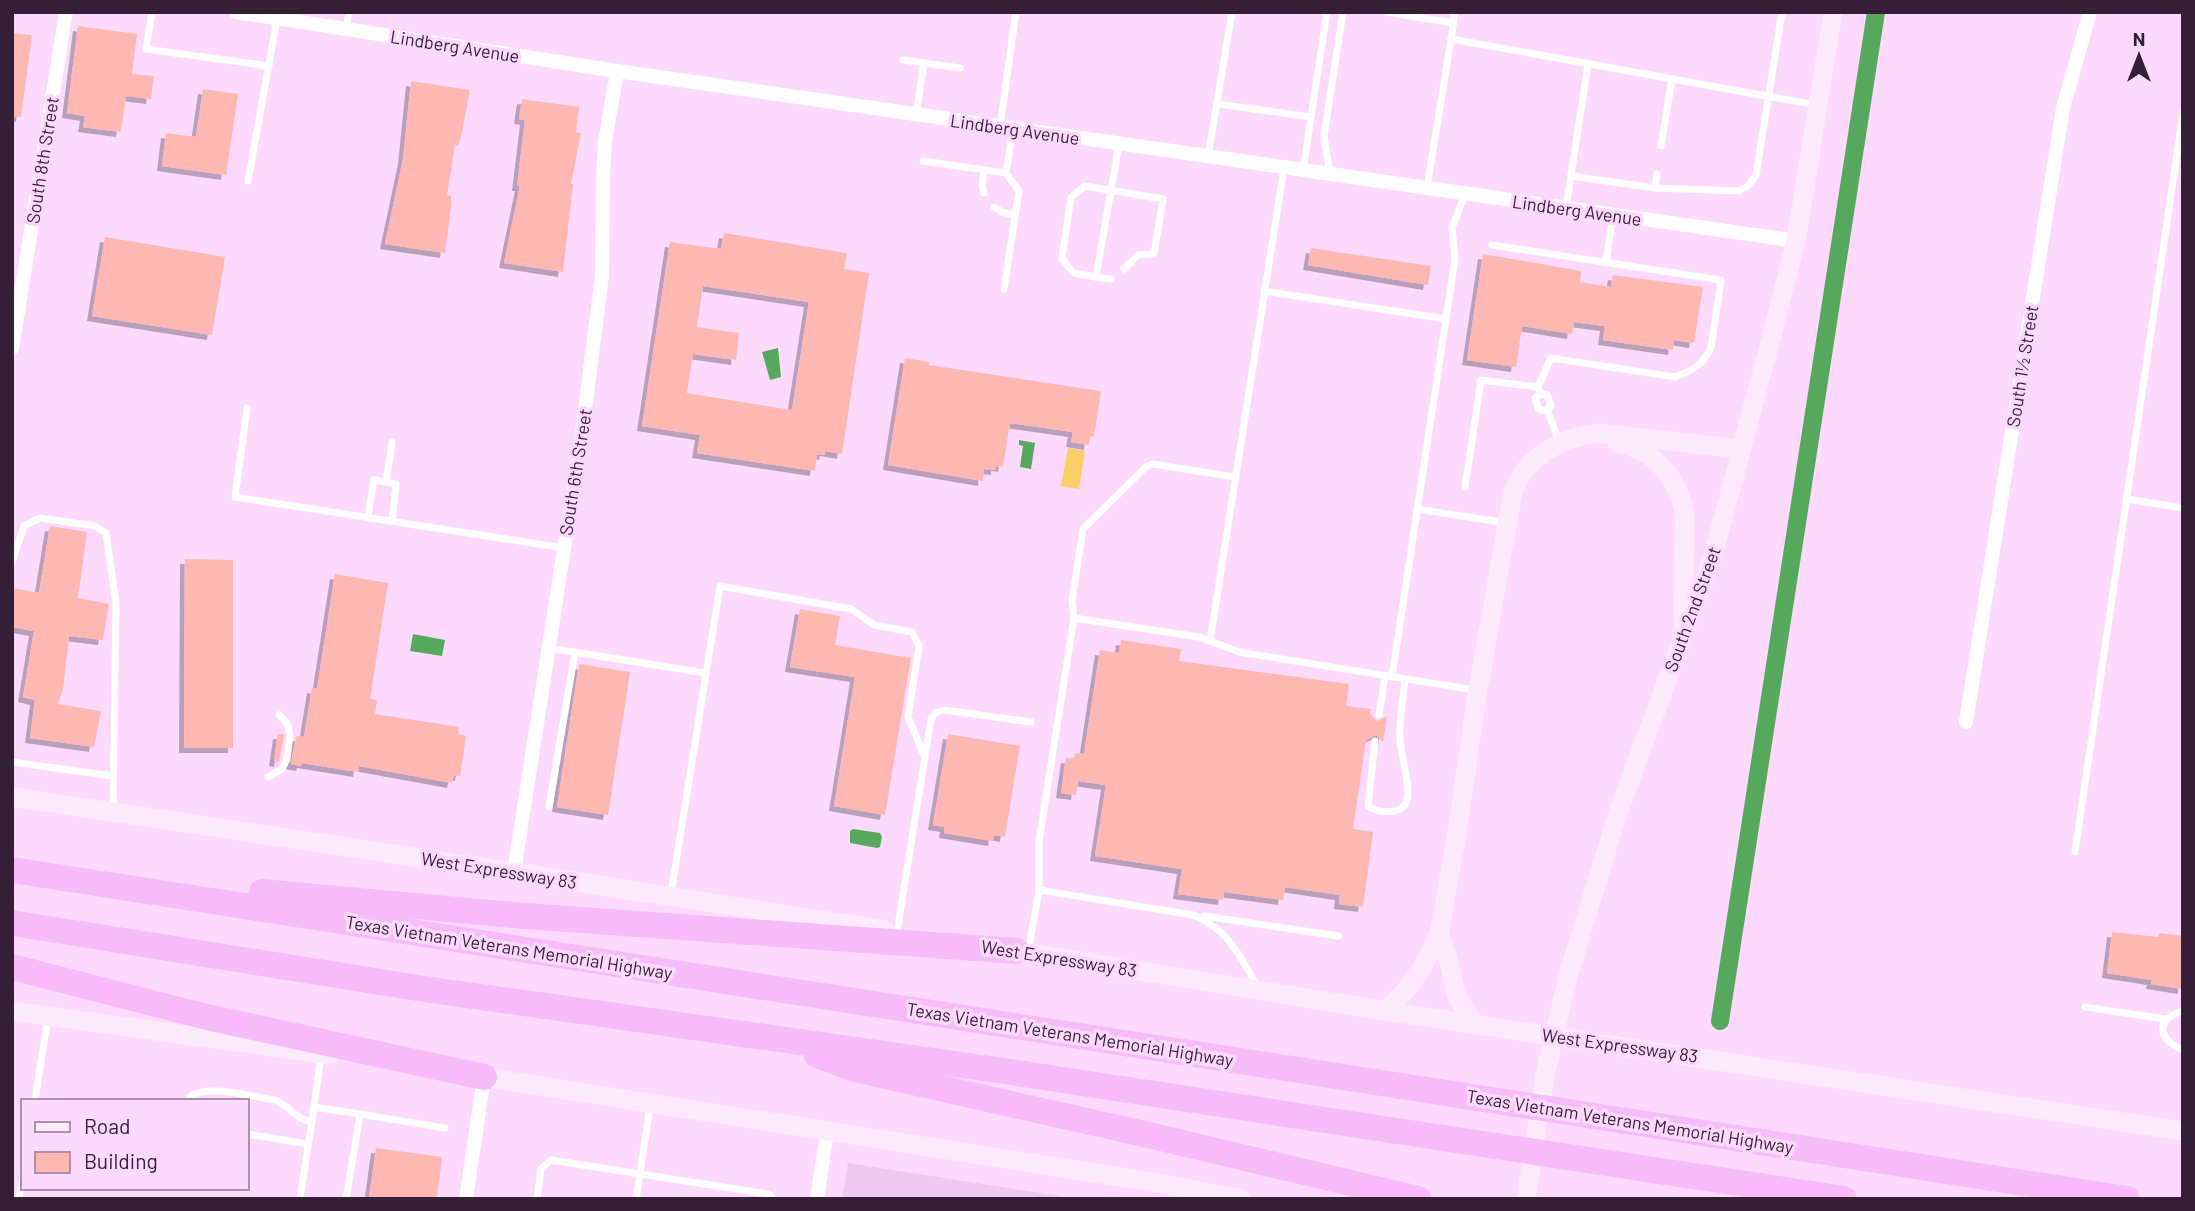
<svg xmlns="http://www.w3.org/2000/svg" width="2195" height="1211" font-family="Barlow,sans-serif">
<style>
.built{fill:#f0c9f1}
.green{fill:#fcce68}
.water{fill:#56a95c}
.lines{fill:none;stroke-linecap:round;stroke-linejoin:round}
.canal{stroke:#56a95c;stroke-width:18}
.building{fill:#ffb8b1;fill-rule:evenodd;filter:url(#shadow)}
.service{stroke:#fff;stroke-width:7}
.minor{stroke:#fff;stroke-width:14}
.secondary{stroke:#fdebfd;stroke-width:19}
.motorway{stroke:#f7bbf9;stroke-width:26}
.labels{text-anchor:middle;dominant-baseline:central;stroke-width:7;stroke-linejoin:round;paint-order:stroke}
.street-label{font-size:18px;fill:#351f37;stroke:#fdd9fe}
</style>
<defs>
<filter id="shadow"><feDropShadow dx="-5" dy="5" stdDeviation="0" flood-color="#0004"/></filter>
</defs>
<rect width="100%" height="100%" fill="#fdd9fe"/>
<path class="built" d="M848,1163L1078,1199H842Z"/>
<path class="green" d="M1068,448L1085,451L1079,489L1061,486Z"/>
<g class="water">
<path d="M778,348L781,377L770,380L762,352Z"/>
<path d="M1019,440L1035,443L1031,469L1020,467L1023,446L1019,445Z"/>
<path d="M413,634L445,640L442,656L410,651Z"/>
<path d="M853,829L880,833L882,837L880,847L877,848L850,843V831Z"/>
</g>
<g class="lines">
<path class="canal" d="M1720,1021L1876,12"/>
</g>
<g class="building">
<path d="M78,26L137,34L132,74L154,76L151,99L126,96L121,132L83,127L85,116L67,113Z"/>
<path d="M12,33L32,35L21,117L12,116Z"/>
<path d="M411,81L470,90L461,137L458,146L455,145L447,195L451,196V206L445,253L385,244L403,159Z"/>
<path d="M203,89L238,94L226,175L162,166L166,133L196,137Z"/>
<path d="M522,99L579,107L576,132L581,133L571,184H573L563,272L504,263L520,186H517L525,120L519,119Z"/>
<path d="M724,233L847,253L844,269L869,273L842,454L825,451L824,455L817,454L815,471L697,453L700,435L642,426L670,242L721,249ZM703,286L809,302L792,410L687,393L693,354L736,360L739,333L697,327Z"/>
<path d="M105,237L225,257L212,335L92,316Z"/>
<path d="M1311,248L1431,266L1428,285L1308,265Z"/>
<path d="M1483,254L1581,271L1580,282L1611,287L1613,275L1703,287L1694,343L1674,340L1673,350L1603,340L1605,326L1574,322L1572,334L1522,326L1516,367L1467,360Z"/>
<path d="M905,358L929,362V365L1101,391L1094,437L1090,436L1089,445L1071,442L1073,432L1010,423L1003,467L996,466V470L984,469L983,481L888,465Z"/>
<path d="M50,526L87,532L78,598L109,604L103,640L69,636L63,690L58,704L101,711L94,747L30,738L35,700L23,697L34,631L12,627V588L39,593Z"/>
<path d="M185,559L233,560V748H184Z"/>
<path d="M335,574L388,583L370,699L377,700L375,714L459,727L458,734L466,736L460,776L454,775L452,783L359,766L358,772L302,763L301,766L291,764L296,736L304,737L312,688L317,689Z"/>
<path d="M800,609L840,616L835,645L911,658L885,815L834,806L855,677L790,667Z"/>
<path d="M1121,640L1181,649L1179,661L1349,684L1346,706L1371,709L1370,714L1377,721L1387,716L1383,742L1376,735L1366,740L1353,829L1373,832L1363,907L1339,904L1340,895L1285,887L1283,900L1224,892L1223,900L1178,894L1182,869L1095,856L1106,785L1078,781L1076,795L1061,793L1066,758L1074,759L1075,753L1084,754L1100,650L1119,653Z"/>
<path d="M579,664L630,672L608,815L557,807Z"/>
<path d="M278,734H284L279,762L274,761Z"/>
<path d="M948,734L1020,746L1005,837L994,835L993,841L944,833L945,827L933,825Z"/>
<path d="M2112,932L2158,937L2159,933L2183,936V989L2151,984L2152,980L2107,973Z"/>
<path d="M376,1148L442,1157L437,1199H369Z"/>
</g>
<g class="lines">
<g class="service">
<path d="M152,12L146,49L269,66"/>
<path d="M1386,12L1453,23"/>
<path d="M346,29L349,12"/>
<path d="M1451,39L1455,12"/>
<path d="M903,60L960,68"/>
<path d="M1217,104L1311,117L1303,171"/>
<path d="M916,114L924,63"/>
<path d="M1311,117L1327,12"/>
<path d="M1000,126L1016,12"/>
<path d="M1661,146L1672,79"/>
<path d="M1208,157L1232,12"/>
<path d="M923,161L1006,173L1019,191L1004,289"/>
<path d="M984,170L982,184L984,193"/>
<path d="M1006,173L1013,129"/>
<path d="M1330,174L1324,136L1343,12"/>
<path d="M1571,176L1655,188L1738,191L1748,186L1756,175L1782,12"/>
<path d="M248,181L277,19"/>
<path d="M1427,188L1451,39L1817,105"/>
<path d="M1655,188L1657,174"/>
<path d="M994,207L1002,212L1015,215"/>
<path d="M1566,208L1588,64"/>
<path d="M1606,262L1613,215"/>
<path d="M1096,277L1073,273L1062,258L1071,197L1085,186L1163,199L1154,254L1138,255L1124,269"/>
<path d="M1111,279L1096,277L1119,144"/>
<path d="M1264,291L1446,319"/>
<path d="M1538,387L1541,394L1547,395L1551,406L1547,410L1560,443"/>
<path d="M1541,394L1535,398L1539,410H1547"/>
<path d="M247,408L235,497L564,548"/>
<path d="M386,482L392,442"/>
<path d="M1465,487L1481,380L1538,387L1551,358L1675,377C1691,371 1704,364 1711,348L1721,280L1492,245"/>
<path d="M2127,499L2183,508"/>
<path d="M1417,509L1507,523"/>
<path d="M368,517L374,480L396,484L392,521"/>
<path d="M12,562L24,526L40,518L95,526L106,533L116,603L113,811"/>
<path d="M1074,618L1199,637L1239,652L1475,690"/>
<path d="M1210,641L1284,168"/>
<path d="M549,648L705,673"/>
<path d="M1392,677L1455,259L1452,228L1465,194"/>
<path d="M1379,715L1385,676"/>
<path d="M1375,741L1368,806C1378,813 1402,816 1407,800C1411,786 1401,756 1400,740C1399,720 1403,699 1405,679"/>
<path d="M12,762L113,776"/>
<path d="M268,777L282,769L287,759L290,734L287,723L279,715"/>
<path d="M549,807L575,652"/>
<path d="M2075,852L2183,113"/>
<path d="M1039,890L1193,915C1228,929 1239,954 1257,986"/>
<path d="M671,894L720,586L851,609L874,625L912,632L919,646L908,717L925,758"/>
<path d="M1204,916L1338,936"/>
<path d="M897,932L931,719L935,713L944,710L1031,722"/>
<path d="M1028,952L1039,890V841L1074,618L1072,601L1083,529L1146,467L1153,464L1234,477"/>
<path d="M2085,1007L2165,1019"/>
<path d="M2179,1012C2153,1023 2161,1041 2183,1050"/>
<path d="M321,1055L314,1107L360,1114L346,1199"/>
<path d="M35,1101L48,1016"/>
<path d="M190,1101L191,1096C211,1084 253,1097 275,1100C292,1107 291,1117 312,1122"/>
<path d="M360,1114L445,1128"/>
<path d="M247,1134L308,1144"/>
<path d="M19,1199L23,1175"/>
<path d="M300,1199L314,1107"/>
<path d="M537,1199L541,1169L551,1160L640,1174L650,1106"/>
<path d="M636,1199L640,1174L769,1194L773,1199"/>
</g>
<g class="minor">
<path d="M236,12L617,71L1796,241"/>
<path d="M12,349L66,12"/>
<path d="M1966,722L2063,108L2090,12"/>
<path d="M514,872L582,433L602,276L603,175L605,142L617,71"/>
<path d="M466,1199L484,1077"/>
<path d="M817,1199L827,1132"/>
</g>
<g class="secondary">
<path d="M1617,443C1655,450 1678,478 1685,515L1683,623"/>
<path d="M12,797L514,872L885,930"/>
<path d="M1439,934L1447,954L1456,994L1474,1024"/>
<path d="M1004,949L1386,1011L2183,1131"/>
<path d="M12,1011L330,1055"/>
<path d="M1386,1011L1407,989L1422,968L1439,934L1456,839L1477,695L1509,514C1511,505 1512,495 1515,487C1529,454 1565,437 1598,433L1741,449"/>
<path d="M471,1075L1159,1183L1241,1199"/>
<path d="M1526,1199L1545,1075L1569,973L1618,813L1713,556L1773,331L1796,241L1833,12"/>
</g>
<g class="motorway">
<path d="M12,870L2127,1199"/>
<path d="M262,892L512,915L1017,951"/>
<path d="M12,923L418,988L997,1070L1844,1199"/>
<path d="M12,967L207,1017L484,1077"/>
<path d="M817,1055L855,1069L1153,1136L1418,1199"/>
</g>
</g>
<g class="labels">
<g class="street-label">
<text transform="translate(455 46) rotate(9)">Lindberg Avenue</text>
<text transform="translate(1015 129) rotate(8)">Lindberg Avenue</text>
<text transform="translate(42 160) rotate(-81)">South 8th Street</text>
<text transform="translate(1577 210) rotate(8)">Lindberg Avenue</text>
<text transform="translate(2022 366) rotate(-81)">South 1½ Street</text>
<text transform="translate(575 472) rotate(-81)">South 6th Street</text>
<text transform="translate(1692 609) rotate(-70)">South 2nd Street</text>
<text transform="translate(499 870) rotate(9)">West Expressway 83</text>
<text transform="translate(509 947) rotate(9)">Texas Vietnam Veterans Memorial Highway</text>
<text transform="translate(1059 958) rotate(9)">West Expressway 83</text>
<text transform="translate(1070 1034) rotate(9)">Texas Vietnam Veterans Memorial Highway</text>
<text transform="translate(1620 1045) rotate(8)">West Expressway 83</text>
<text transform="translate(1630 1121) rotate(9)">Texas Vietnam Veterans Memorial Highway</text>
</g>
</g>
<rect width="2195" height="1211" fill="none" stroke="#351f37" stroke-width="28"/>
<rect x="21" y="1099" width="228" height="91" fill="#fdd9fe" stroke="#ad8fae" stroke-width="2"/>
<rect x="35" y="1122" width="35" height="10" fill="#fdebfd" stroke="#ad8fae" stroke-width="2"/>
<text x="84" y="1134" font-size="21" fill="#351f37">Road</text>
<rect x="35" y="1152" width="35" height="21" fill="#ffb8b1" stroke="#ad8fae" stroke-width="2"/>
<text x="84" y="1169" font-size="21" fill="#351f37">Building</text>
<g transform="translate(2139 56)" stroke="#fdd9fe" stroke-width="5" paint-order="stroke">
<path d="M0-5L12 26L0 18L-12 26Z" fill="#351f37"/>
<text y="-10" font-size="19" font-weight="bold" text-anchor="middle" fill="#351f37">N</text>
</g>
</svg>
